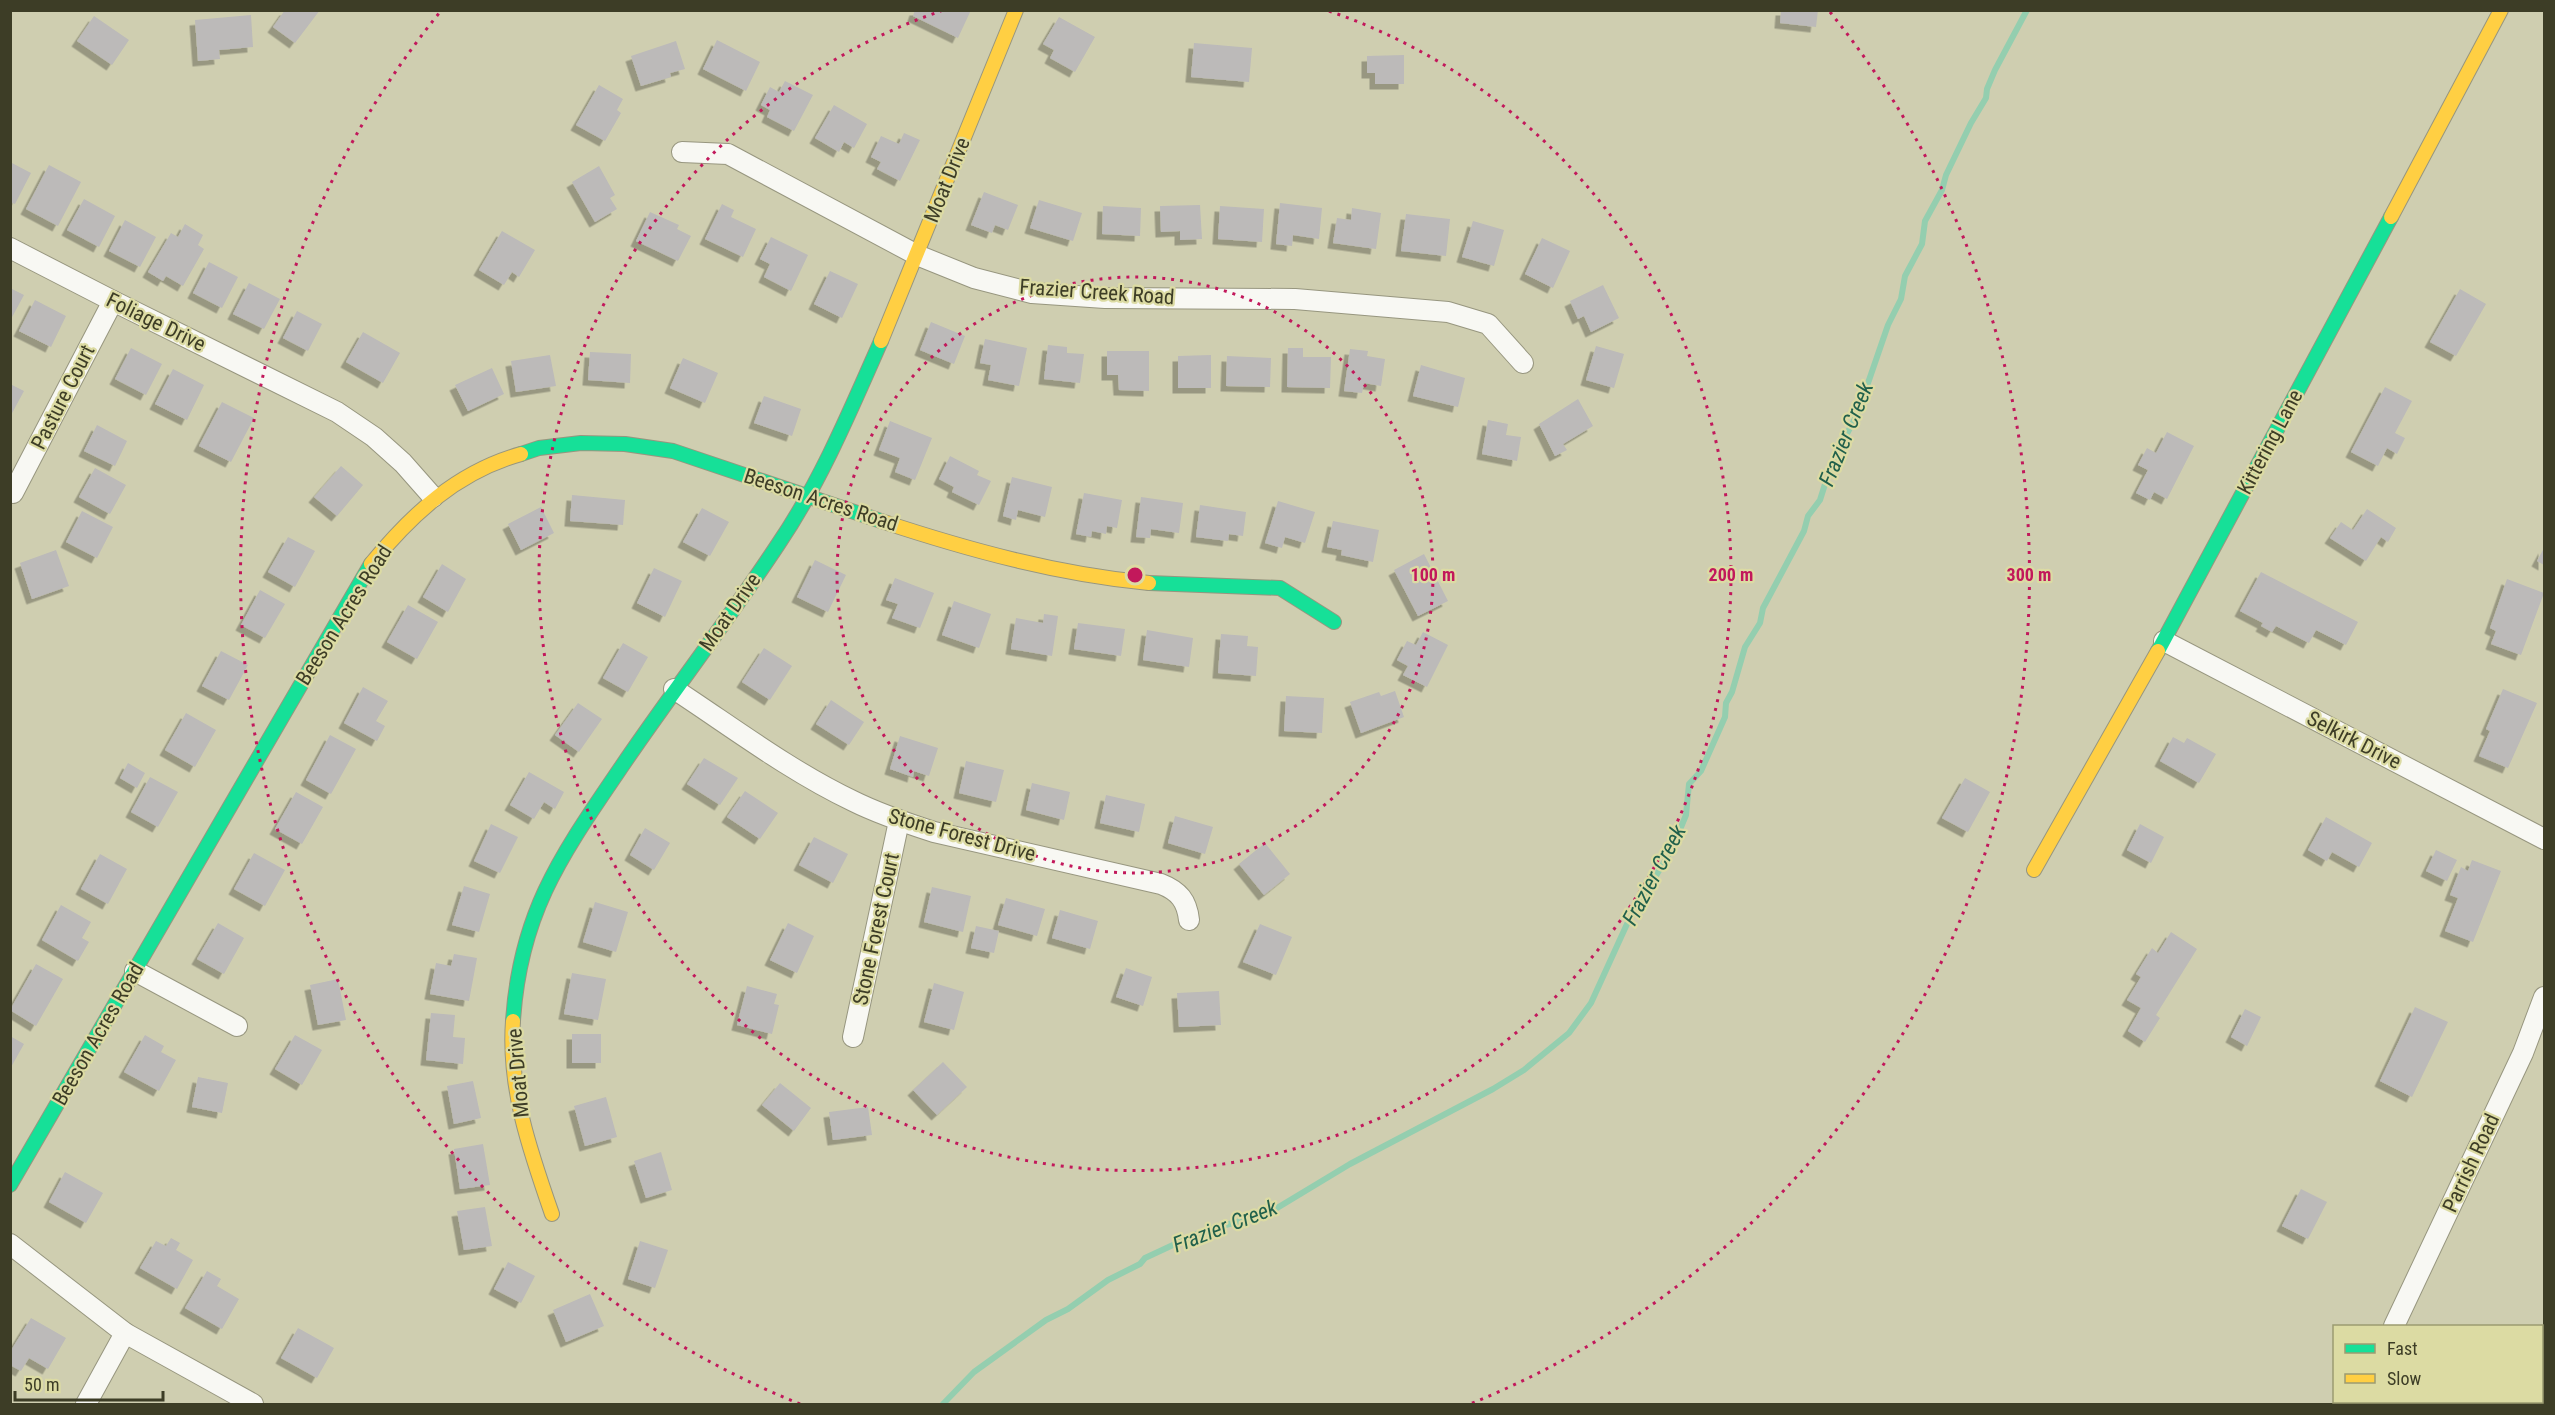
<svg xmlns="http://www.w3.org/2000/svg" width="2555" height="1415" font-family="'Roboto Condensed',sans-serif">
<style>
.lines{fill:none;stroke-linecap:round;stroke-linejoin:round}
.stream{stroke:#94ceaf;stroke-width:6}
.building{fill:#bcbab9;filter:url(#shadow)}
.street-casing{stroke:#97967f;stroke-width:22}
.fast-casing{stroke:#97967f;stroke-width:16}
.slow-casing{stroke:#97967f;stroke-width:16}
.street{stroke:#f8f8f3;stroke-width:20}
.fast{stroke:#16e098;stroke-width:14}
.slow{stroke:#ffcf43;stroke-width:14}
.ring{fill:none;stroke:#c2185b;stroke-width:3;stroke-dasharray:3 6}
.labels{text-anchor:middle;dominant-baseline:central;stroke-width:4.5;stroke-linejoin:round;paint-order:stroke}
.street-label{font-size:21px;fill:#3d3d26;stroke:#dcdba3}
.water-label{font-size:22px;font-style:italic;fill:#20604b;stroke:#dcdba3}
.centre{fill:#c2185b;stroke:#dcdba3;stroke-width:3}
.ring-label{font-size:18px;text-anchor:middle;font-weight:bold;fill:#c2185b;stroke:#dcdba3;stroke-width:4.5;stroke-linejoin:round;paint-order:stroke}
</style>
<defs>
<filter id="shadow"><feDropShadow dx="-5.5" dy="5.5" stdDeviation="0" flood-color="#0004"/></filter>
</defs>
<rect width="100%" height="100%" fill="#cfceb0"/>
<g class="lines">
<path class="stream" d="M943,1404L974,1372L1046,1320L1068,1309L1108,1280L1140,1264L1145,1258L1203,1231L1267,1214L1350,1164L1493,1089L1524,1070L1569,1033L1591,1003L1627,924L1672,849L1686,815L1689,784L1701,771L1725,717L1726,703L1732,692L1745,647L1760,623L1763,608L1804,531L1808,516L1820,500L1826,481L1836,462V454L1857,415L1888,325L1901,299L1905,276L1922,244L1925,221L1942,190L1946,175L1971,123L1986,98L1987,89L1995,70L2027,10"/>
</g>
<g class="building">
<path d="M285,10H320L295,43L273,27Z"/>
<path d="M915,10H971L958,38L913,16Z"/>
<path d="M1781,10H1818L1816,27L1780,23Z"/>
<path d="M251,15L253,47L219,50L220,59L198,61L195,20Z"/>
<path d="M94,16L129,40L112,65L77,41Z"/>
<path d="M1059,17L1095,37L1075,72L1050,58L1054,50L1043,44Z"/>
<path d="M717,40L760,62L746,91L703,69Z"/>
<path d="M676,41L685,69L670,73L671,77L641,86L631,56Z"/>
<path d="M1194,43L1252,48L1249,82L1191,77Z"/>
<path d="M1404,55V84H1375V73H1367V56Z"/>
<path d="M785,81L813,95L794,131L767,117L770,110L761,105L770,87L779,92Z"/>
<path d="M599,85L623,99L617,110L621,113L605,141L576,125Z"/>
<path d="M834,105L867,124L854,148L844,142L839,152L815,138Z"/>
<path d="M904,133L920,140L900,181L877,169L881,162L871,157L881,136L899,144Z"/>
<path d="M10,162L31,173L15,204L10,202Z"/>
<path d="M49,165L81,182L58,226L26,209Z"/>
<path d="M599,166L615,195L610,198L617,209L595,222L572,182Z"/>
<path d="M984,192L1018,205L1008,230L995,225L992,233L971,225Z"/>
<path d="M84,199L115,216L99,247L67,230Z"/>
<path d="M1039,200L1082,213L1073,241L1030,228Z"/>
<path d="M1280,203L1322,208L1319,239L1293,235L1292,246L1276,244Z"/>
<path d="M722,204L734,210L731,217L756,229L743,257L705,239Z"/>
<path d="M1200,205L1202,239L1180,240V231L1161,232L1160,206Z"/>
<path d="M1103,206L1141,208L1140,236L1102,234Z"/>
<path d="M1220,206L1264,209L1262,242L1218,239Z"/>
<path d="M1352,208L1381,213L1376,249L1333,243L1337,218L1351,220Z"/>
<path d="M650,212L679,225L677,229L691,236L678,261L636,241Z"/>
<path d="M1406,214L1450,219L1446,256L1401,251Z"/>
<path d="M125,220L156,237L140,267L109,251Z"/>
<path d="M1473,221L1504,230L1494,266L1462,257Z"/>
<path d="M185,224L203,235L198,245L204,249L183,286L166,276L163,281L148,272L171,233L178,237Z"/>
<path d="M502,231L535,250L519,277L512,272L504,285L479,270Z"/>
<path d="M771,237L808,255L791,291L764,277L770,264L760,259Z"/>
<path d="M1542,238L1570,251L1553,288L1525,274Z"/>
<path d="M209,262L238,277L222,308L193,293Z"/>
<path d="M830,271L858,284L842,318L814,304Z"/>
<path d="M249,283L280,299L264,329L233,314Z"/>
<path d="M1603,285L1619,318L1591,332L1584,316L1578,319L1570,301Z"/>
<path d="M10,288L24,295L10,321Z"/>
<path d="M2460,289L2486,304L2456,356L2430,342Z"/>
<path d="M35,300L66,316L51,347L19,331Z"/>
<path d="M297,311L322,324L308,351L283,338Z"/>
<path d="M931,322L965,336L954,364L920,350Z"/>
<path d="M363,332L400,353L383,383L346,362Z"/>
<path d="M985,339L1027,348L1019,386L988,380L991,365L980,363Z"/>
<path d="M1048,345L1067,347V353L1084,354L1080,383L1044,379Z"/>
<path d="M1596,346L1624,354L1614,388L1586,380Z"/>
<path d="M131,348L162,364L146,395L115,379Z"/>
<path d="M1288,348H1303V357H1331L1330,388L1287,387Z"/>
<path d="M1350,349L1368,351L1367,356L1385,359L1381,386L1364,383L1362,393L1344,391Z"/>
<path d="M1107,351H1149V391L1119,390L1118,375H1107Z"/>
<path d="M590,352L631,354L630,383L588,380Z"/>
<path d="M550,355L556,386L516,392L511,361Z"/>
<path d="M1211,355V388H1178V356Z"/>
<path d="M1227,356L1271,358L1270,387L1226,386Z"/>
<path d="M683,358L718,373L705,403L670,388Z"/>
<path d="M1421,365L1465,378L1458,407L1413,396Z"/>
<path d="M492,368L504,394L468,411L455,385Z"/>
<path d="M173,369L204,385L187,420L155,404Z"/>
<path d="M10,384L24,391L10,417Z"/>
<path d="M2385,387L2412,401L2395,433L2405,438L2397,454L2387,448L2378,466L2351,452Z"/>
<path d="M764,396L801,409L792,436L754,423Z"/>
<path d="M1578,399L1593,426L1563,444L1567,450L1555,456L1539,424Z"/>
<path d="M222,402L254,418L231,462L199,446Z"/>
<path d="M1488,420L1508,424L1506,435L1521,437L1517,461L1482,454Z"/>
<path d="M890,421L932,438L915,480L895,472L900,458L879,450Z"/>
<path d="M97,425L127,441L115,466L84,451Z"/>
<path d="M2167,432L2194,446L2167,499L2154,492L2150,500L2136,493L2148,470L2138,465L2147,448L2156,453Z"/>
<path d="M950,456L979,471L977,475L991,481L979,505L952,492L954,487L939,479Z"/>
<path d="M341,466L363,485L337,516L314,497Z"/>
<path d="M95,468L126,485L110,514L79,497Z"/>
<path d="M1012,477L1052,487L1045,517L1018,510L1016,520L1003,516Z"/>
<path d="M1084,493L1122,500L1117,528L1107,526L1106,534L1092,531L1091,537L1076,534Z"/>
<path d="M572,495L625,500L623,525L570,521Z"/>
<path d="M1141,497L1183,503L1179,533L1151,529L1150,538L1136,537Z"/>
<path d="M1278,501L1315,512L1305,543L1285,537L1282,548L1265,543Z"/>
<path d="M1200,505L1246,512L1243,536L1229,534L1228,541L1196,537Z"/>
<path d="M541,507L554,533L521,550L508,524Z"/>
<path d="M702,508L729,522L710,556L683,542Z"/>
<path d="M2367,509L2396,528L2388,542L2381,537L2366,561L2330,538L2341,522L2353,530Z"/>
<path d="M82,511L113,527L97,558L66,542Z"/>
<path d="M1333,521L1379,530L1373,562L1341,555L1342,550L1327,547Z"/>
<path d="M288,537L315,551L295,587L268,572Z"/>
<path d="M2544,548V565L2537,561Z"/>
<path d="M56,550L69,586L32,599L20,563Z"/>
<path d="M1424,554L1448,601L1418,616L1394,570Z"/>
<path d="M815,560L846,575L828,612L797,597Z"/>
<path d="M442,564L466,579L448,612L423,597Z"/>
<path d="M654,568L682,581L665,617L637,603Z"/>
<path d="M2261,572L2358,622L2346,645L2316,630L2309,643L2276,626L2272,632L2261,626L2263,623L2240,611Z"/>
<path d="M895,578L934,593L920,628L892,618L898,604L886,600Z"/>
<path d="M2507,579L2544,593L2521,655L2491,644L2496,631L2490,628Z"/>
<path d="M260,590L285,604L265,638L241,625Z"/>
<path d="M954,601L991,614L979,648L942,635Z"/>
<path d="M408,605L438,622L417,659L387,642Z"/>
<path d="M1044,614L1058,616L1052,656L1011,649L1016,618L1043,623Z"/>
<path d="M1078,623L1125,629L1121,656L1074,649Z"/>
<path d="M1147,630L1193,638L1189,667L1143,660Z"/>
<path d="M1423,632L1448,645L1427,687L1403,675L1408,666L1397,660L1407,641L1416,645Z"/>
<path d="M1221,634L1248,636L1247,646L1258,647L1256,676L1218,673Z"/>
<path d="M623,643L648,657L628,692L603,678Z"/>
<path d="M764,648L792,666L770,700L742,682Z"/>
<path d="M221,651L248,665L229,700L202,686Z"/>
<path d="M363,687L388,701L376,721L385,726L377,741L344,723Z"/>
<path d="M2503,689L2537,703L2508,768L2479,756L2490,731L2486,729Z"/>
<path d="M1395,691L1404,717L1361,733L1350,702L1379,692L1381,696Z"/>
<path d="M1286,696L1324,698L1322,733L1284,731Z"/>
<path d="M831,700L864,722L849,745L816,724Z"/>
<path d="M578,703L602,719L579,752L555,735Z"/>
<path d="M186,713L216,730L195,767L165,750Z"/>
<path d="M330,735L356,749L331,794L306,780Z"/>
<path d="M900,736L938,748L929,776L914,771L913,777L890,769Z"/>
<path d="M2173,737L2184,743L2187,738L2216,754L2199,783L2160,761Z"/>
<path d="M704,758L738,778L720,805L687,784Z"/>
<path d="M966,761L1004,770L996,802L959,793Z"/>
<path d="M128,763L145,773L137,788L120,778Z"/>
<path d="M529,772L564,792L555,809L544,802L534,819L510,805Z"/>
<path d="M150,777L178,792L158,827L131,812Z"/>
<path d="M1965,778L1990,792L1968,832L1942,818Z"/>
<path d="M1032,783L1070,792L1064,820L1026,810Z"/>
<path d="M745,791L778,813L760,839L727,817Z"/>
<path d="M296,792L323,807L302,844L275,829Z"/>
<path d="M1106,795L1145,804L1139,832L1100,823Z"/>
<path d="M1175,816L1213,827L1205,854L1168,843Z"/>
<path d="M2326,817L2372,843L2359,867L2332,852L2327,861L2308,850Z"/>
<path d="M491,824L518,837L500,873L474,861Z"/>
<path d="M2140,824L2164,837L2151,863L2127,850Z"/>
<path d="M645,828L670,843L654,870L630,855Z"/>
<path d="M814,837L848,854L833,883L799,865Z"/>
<path d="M1265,843L1290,874L1264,895L1239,864Z"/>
<path d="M2436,850L2457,860L2447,881L2426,871Z"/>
<path d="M254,853L285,870L265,906L234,889Z"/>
<path d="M100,854L127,869L108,904L81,889Z"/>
<path d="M2472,860L2501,871L2473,942L2445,931L2458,898L2450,895L2461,867L2468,871Z"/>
<path d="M464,886L490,894L479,932L452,925Z"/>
<path d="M932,887L971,896L963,932L924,922Z"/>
<path d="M1006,898L1045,909L1037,936L998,925Z"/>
<path d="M595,902L628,912L616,952L583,942Z"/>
<path d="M61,905L91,922L82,938L89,942L78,961L42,940Z"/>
<path d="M1060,910L1098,921L1090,949L1052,938Z"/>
<path d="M218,923L244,938L224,974L197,959Z"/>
<path d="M788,923L814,936L797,973L770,960Z"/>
<path d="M1260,924L1292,937L1276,975L1243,962Z"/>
<path d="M976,926L999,931L994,953L971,948Z"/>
<path d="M2171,932L2197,949L2156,1015L2160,1018L2145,1042L2128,1031L2141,1008L2127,1000L2141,977L2136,974L2152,948L2158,953Z"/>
<path d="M454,954L477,958L469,1001L430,994L436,963L451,966Z"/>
<path d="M36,964L63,979L36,1026L10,1010Z"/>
<path d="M1126,968L1152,977L1143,1006L1116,997Z"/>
<path d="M572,973L606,979L598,1020L564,1014Z"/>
<path d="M338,979L346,1020L318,1025L310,985Z"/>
<path d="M934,983L964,992L954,1030L924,1022Z"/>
<path d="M747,986L777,994L774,1004L779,1005L772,1034L737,1025Z"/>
<path d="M1219,991L1221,1025L1179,1027L1177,993Z"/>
<path d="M2415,1007L2448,1022L2412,1097L2380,1081Z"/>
<path d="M2245,1009L2261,1017L2247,1046L2231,1037Z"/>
<path d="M431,1013L455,1015L453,1037L465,1038L463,1064L426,1060Z"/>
<rect x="572" y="1034" width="29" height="29"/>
<path d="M145,1035L164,1046L161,1052L176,1060L159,1091L124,1072Z"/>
<path d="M295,1035L322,1050L302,1085L275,1069Z"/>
<path d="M10,1036L24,1044L10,1069Z"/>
<path d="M943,1062L967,1087L937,1115L913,1090Z"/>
<path d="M198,1077L228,1083L222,1113L192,1107Z"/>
<path d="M473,1081L481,1118L454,1124L447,1086Z"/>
<path d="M780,1083L811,1108L794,1131L762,1105Z"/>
<path d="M606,1097L617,1137L585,1146L574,1106Z"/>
<path d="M868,1107L872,1135L833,1140L829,1112Z"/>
<path d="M483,1144L490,1185L460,1189L454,1149Z"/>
<path d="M661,1152L672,1190L646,1198L634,1161Z"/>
<path d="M65,1172L103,1193L86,1223L49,1202Z"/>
<path d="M2301,1189L2327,1202L2308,1239L2282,1226Z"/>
<path d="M485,1207L492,1246L464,1250L457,1211Z"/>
<path d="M171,1238L180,1243L176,1250L193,1260L177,1289L140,1268L156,1241L166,1246Z"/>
<path d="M640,1241L668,1250L655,1288L628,1279Z"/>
<path d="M508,1262L535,1276L521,1303L494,1289Z"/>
<path d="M207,1271L221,1279L217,1286L239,1299L222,1329L185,1308Z"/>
<path d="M590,1294L604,1326L566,1342L553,1310Z"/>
<path d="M31,1318L66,1338L48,1369L29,1358L21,1371L10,1365V1352Z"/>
<path d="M298,1328L334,1348L317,1378L281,1358Z"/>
</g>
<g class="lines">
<g class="street-casing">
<g id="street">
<path d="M682,152L728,154L917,255L974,278L1032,293L1105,298L1295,299L1448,312L1488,324L1523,363"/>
<path d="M10,248L113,301L337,412L374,437L403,463L433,497"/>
<path d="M13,493L113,301"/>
<path d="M2164,641L2544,839"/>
<path d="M674,689C732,727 790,771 853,801C879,814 906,823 934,832L1161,884C1179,891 1187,901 1189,920"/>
<path d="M135,971L237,1026"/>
<path d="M853,1037L899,821"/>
<path d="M10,1244L125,1333L253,1404"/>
<path d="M2394,1326L2523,1053L2544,997"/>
<path d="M2530,1402L2536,1404"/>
<path d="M86,1404L125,1333"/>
<path d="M2357,1404L2358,1402"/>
</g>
</g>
<g class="fast-casing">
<g id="fast">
<path d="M521,454L539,448L581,443L625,444L673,451L881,521"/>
<path d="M1149,583L1280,588L1334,622"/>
<path d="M2158,651L2391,217"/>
<path d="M513,1021C520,911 563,853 622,766C673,691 729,619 779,543C821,481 851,409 881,341"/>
<path d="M10,1185L371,564"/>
</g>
</g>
<g class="slow-casing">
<g id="slow">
<path d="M2391,217L2501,10"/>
<path d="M881,341L1016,10"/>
<path d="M881,521C969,550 1056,574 1149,583"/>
<path d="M371,564C412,514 457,472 521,454"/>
<path d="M2034,870L2158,651"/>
<path d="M513,1021C508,1088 530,1151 552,1214"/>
</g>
</g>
<use href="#street" class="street"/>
<use href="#fast" class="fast"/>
<use href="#slow" class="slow"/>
</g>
<g class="ring">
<circle cx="1135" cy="575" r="298"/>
<path d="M1329 11A596 596 0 1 1 941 11"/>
<path d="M800 1404A894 894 0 0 1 440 12M1830 12A894 894 0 0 1 1470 1404"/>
</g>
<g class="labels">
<g class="street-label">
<text transform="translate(947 180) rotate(-68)">Moat Drive</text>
<text transform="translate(1097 292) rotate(4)">Frazier Creek Road</text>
<text transform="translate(156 322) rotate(26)">Foliage Drive</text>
<text transform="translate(63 397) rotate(-63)">Pasture Court</text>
<text transform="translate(2270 442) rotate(-62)">Kittering Lane</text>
<text transform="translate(821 500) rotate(18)">Beeson Acres Road</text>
<text transform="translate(730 612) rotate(-55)">Moat Drive</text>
<text transform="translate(344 615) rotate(-58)">Beeson Acres Road</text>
<text transform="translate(2354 740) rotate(27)">Selkirk Drive</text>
<text transform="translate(962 835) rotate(15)">Stone Forest Drive</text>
<text transform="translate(876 929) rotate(-78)">Stone Forest Court</text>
<text transform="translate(98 1034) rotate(-60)">Beeson Acres Road</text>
<text transform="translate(518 1073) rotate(-95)">Moat Drive</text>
<text transform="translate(2471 1163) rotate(-65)">Parrish Road</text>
</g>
<g class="water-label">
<text transform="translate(1846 434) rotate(-68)">Frazier Creek</text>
<text transform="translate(1654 875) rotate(-62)">Frazier Creek</text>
<text transform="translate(1225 1226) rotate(-21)">Frazier Creek</text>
</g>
</g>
<circle cx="1135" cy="575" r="9" class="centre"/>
<g class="ring-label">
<text x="1433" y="581">100 m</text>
<text x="1731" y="581">200 m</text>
<text x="2029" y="581">300 m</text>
</g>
<rect width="2555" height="1415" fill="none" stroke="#3d3d26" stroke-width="24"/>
<rect x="2333" y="1325" width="210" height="78" fill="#dcdba3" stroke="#9c9c71" stroke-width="1.5"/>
<rect x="2345" y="1344" width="30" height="9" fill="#16e098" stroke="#9c9c71" stroke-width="1.5"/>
<text x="2387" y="1355" font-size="18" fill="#3d3d26">Fast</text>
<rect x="2345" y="1374" width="30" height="9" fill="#ffcf43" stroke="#9c9c71" stroke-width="1.5"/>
<text x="2387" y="1385" font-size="18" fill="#3d3d26">Slow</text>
<path d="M15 1391v9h148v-9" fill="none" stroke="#3d3d26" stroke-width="3"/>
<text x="24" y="1391" font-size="18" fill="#3d3d26" stroke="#dcdba3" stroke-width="4.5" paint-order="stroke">50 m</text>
</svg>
